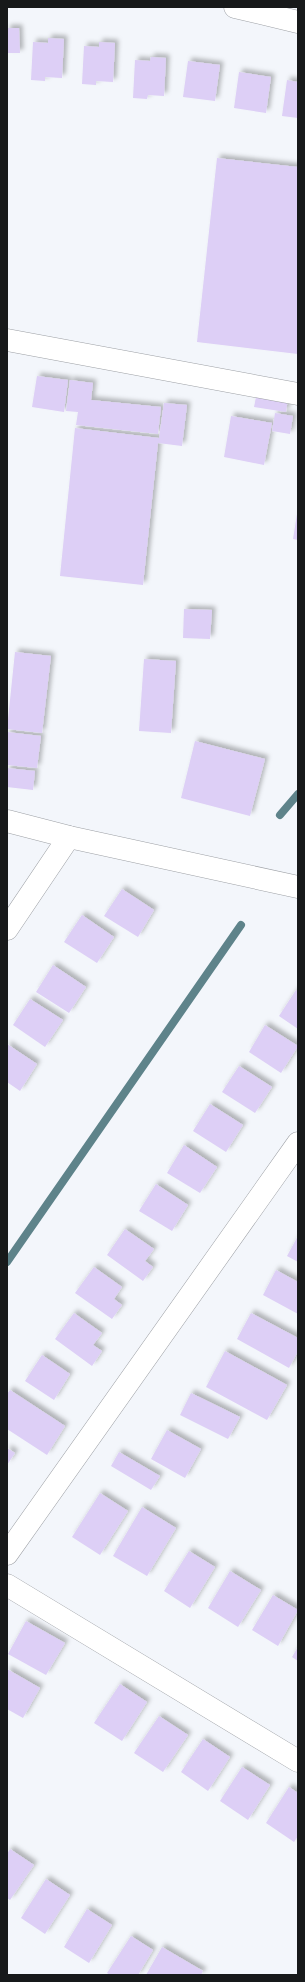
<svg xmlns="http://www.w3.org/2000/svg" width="305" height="1982" font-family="Lato,sans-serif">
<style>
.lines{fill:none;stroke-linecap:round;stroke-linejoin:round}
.stream{stroke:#5e838a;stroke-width:8}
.building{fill:#ddcff6;filter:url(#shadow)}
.minor-casing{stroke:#9da0a5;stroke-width:23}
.minor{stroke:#fff;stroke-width:22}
</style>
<defs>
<filter id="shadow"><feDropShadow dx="3.5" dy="-3.5" stdDeviation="2" flood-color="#0004"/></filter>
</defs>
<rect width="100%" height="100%" fill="#f3f6fb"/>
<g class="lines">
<g class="stream">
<path d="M280,815L298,794"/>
<path d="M7,1262L241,925"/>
</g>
</g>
<g class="building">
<path d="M7,28H19L20,53H7Z"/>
<path d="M48,38L64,39L62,78L45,77V81L31,80L33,42L48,43Z"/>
<path d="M99,42L115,43L113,82L96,81V85L82,84L84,46L99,47Z"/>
<path d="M151,57L166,58L164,96L148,95L147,99L133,98L135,60L150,61Z"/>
<path d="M188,61L220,65L215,101L183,97Z"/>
<path d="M239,72L271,77L266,113L234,108Z"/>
<path d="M287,80L298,82V118L282,116Z"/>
<path d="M217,158L298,167V354L197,342Z"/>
<path d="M37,376L68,380L64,412L32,407Z"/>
<path d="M70,380L93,383L91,400L161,407L158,434L76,425L78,412L66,411Z"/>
<path d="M257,392L288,398L286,412L254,407Z"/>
<path d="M164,403L187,405L182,446L158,443L143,585L60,576L75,428L159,438Z"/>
<path d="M275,413L293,416L290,434L272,431Z"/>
<path d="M231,416L272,423L264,465L224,457Z"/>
<path d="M297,514H298V540L293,539Z"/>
<path d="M184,609L212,610L210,639L183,638Z"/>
<path d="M15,652L51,656L42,733L7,729Z"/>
<path d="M144,659L176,661L171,733L139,731Z"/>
<path d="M7,732L41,736L37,768L7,765Z"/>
<path d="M195,741L265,759L250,816L181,798Z"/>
<path d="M7,768L35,771L33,790L7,787Z"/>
<path d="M122,889L154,910L138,937L104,916Z"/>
<path d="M82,915L114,937L97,963L64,942Z"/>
<path d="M53,965L86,987L69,1013L36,992Z"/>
<path d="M296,990L298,991V1029L279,1016Z"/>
<path d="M30,999L63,1020L45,1047L13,1025Z"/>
<path d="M265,1025L298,1046L281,1073L249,1052Z"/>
<path d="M7,1044L37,1064L20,1091L7,1082Z"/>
<path d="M239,1066L272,1087L255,1113L222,1092Z"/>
<path d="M210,1104L243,1125L226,1152L193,1131Z"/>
<path d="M184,1145L217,1167L200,1193L167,1173Z"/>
<path d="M156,1184L188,1205L172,1231L139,1211Z"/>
<path d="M125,1229L154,1249L145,1261L153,1267L143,1281L107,1255Z"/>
<path d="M298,1236V1262L287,1256Z"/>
<path d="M94,1267L122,1287L114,1299L122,1305L112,1319L75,1293Z"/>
<path d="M276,1270L298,1282V1314L263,1295Z"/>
<path d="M74,1313L102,1333L93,1345L102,1351L92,1366L55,1339Z"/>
<path d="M251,1313L298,1338V1351L289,1368L237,1339Z"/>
<path d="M225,1351L287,1385L267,1420L206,1387Z"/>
<path d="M42,1355L70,1374L54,1400L25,1381Z"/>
<path d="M10,1390L65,1426L47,1455L7,1429V1394Z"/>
<path d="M191,1393L240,1417L228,1439L180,1415Z"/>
<path d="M167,1430L201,1449L185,1478L151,1459Z"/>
<path d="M7,1448L15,1453L7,1465Z"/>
<path d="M119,1452L160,1476L151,1490L111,1466Z"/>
<path d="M100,1493L128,1511L100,1555L72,1537Z"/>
<path d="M142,1507L176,1528L147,1576L113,1556Z"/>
<path d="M189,1551L215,1567L190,1608L164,1591Z"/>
<path d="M230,1571L261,1590L238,1627L208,1608Z"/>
<path d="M273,1595L298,1610L278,1646L252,1630Z"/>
<path d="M26,1621L65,1643L46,1675L8,1654Z"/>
<path d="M298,1647V1661L292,1657Z"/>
<path d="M7,1669L40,1688L23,1718L7,1709Z"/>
<path d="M120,1684L147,1702L122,1741L94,1723Z"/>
<path d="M159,1716L188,1735L163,1772L134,1753Z"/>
<path d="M203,1739L230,1757L208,1791L181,1772Z"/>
<path d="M242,1767L270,1785L248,1820L220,1801Z"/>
<path d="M289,1787L298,1793V1836L294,1842L266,1823Z"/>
<path d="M10,1849L34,1865L10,1900L7,1898V1854Z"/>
<path d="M46,1879L70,1895L45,1934L21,1918Z"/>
<path d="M87,1909L112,1925L89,1963L64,1947Z"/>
<path d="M131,1936L153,1950L138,1975H110L107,1973Z"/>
<path d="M162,1947L203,1971L201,1975H146Z"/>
</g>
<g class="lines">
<g class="minor-casing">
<g id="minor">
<path d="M235,7L298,22"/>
<path d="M7,340L298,394"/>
<path d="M7,821L69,837L298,887"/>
<path d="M7,929L69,837"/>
<path d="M7,1554L298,1143"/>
<path d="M7,1585L298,1761"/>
</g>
</g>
<use href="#minor" class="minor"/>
</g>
<rect width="305" height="1982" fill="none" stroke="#17191a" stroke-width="16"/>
</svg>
